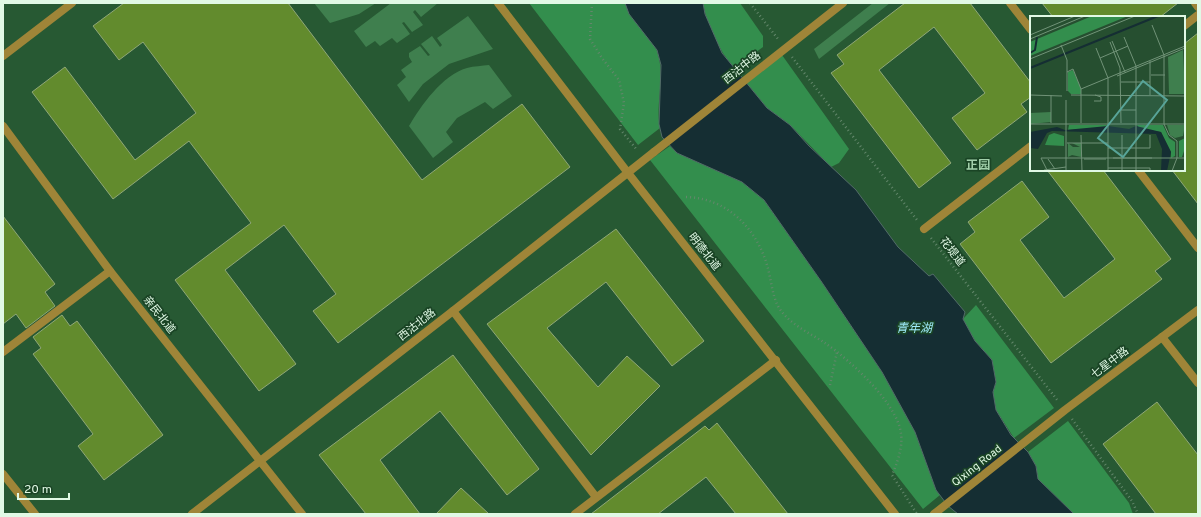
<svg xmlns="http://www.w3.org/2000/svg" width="1201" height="517" font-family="Overpass,'Noto Sans SC',sans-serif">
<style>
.built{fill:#275933;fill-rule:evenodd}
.green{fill:#3f7f4e}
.forest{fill:#338e4d}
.water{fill:#152e33;stroke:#526b68}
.building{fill:#628b2d;stroke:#8fa777}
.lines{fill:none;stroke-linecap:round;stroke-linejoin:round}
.path{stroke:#63876b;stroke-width:2.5;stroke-dasharray:1 3;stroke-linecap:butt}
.lane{stroke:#9f8538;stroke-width:8}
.street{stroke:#9f8538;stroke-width:8}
.labels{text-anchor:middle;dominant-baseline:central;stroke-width:3.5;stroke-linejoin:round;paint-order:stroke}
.street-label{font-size:11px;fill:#e1f9e5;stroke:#1a4425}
.neighbourhood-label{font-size:12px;font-weight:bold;fill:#a3d1ab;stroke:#1a4425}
.water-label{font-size:12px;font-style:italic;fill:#9febf9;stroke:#1a4425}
.inset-river{fill:none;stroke:#152e33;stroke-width:2}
.inset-road{fill:none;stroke:#719378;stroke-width:1}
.view{fill:#58a498;fill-opacity:0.15;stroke:#58a498;stroke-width:2}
.inset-edge{fill:none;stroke:#e1f9e5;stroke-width:2}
</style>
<rect width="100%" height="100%" fill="#264f30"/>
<path class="built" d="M3,3H1198V514H3ZM1031,17H1184V170H1031Z"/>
<g class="green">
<path d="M314,3H376L359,14L330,23Z"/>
<path d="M391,3H438L421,17L415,10L413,12L423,25L412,32L404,22L402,23L410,34L397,43L392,38L380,46L375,41L366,47L354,31Z"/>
<path d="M873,3H890L819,59L814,49Z"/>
<path d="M468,16L493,49L449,64L423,84L409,102L397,85L406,77L401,70L412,62L409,57V53L420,46L428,56L430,55L421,44L432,36L440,47L442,45L437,38Z"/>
<path d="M489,65L512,96L493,109L485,102L457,118L446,132L453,142L433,158L409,126C421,106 442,75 467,68C474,66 482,66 489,65Z"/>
</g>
<g class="forest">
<path d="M529,3H625C632,21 650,33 657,51C666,76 655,103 660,128L638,145Z"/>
<path d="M703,3H740L763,36V47L734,68C719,50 707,27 703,3Z"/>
<path d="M782,55L849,149L839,163L831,167L790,125L767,108L746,83Z"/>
<path d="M670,146L677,153L742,182L764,200L821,281L882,372L915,432L936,490L940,495L923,509L650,160Z"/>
<path d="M976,305L1054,408L1014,438L996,410L993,393L996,382L992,360L975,341L963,319Z"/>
<path d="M1068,421L1129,503L1133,514H1074L1038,479L1036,466L1028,452Z"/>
</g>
<path class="water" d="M625,3H703L705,14L722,53L767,108L790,125L809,146L856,190L898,247L929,276L933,274L965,312L963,319L975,341L992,360L996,382L993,392L996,410L1011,435L1028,452L1036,466L1038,479L1074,514H958L948,506L936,490L915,432L882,372L821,281L764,200L742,182L677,153L662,137L659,124L661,65L657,50L629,14Z"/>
<g class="building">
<path d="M124,3H288L422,180L522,104L570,167L338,343L313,311L336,294L284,225L225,270L296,364L259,391L175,280L251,223L189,141L113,199L32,92L65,67L135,160L196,113L143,42L119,60L93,26Z"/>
<path d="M905,3H970L1031,83V97L1021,104L1027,112L977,150L952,118L985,93L934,27L879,70L951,163L919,188L831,73L844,64L837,55Z"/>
<path d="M1042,3H1178L1160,17H1053Z"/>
<path d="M1198,33V204L1172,170H1184V44Z"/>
<path d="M1047,170H1103L1171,259L1155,271L1162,279L1051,363L960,244L975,232L968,222L1022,181L1049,217L1020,240L1064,298L1115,259Z"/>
<path d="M3,216L55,284L45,292L55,306L26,328L16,314L3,324Z"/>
<path d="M616,229L704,341L672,366L606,282L547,328L598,387L627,356L660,386L591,455L487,324Z"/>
<path d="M62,315L70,326L77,321L163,435L104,480L78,446L93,434L33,354L41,348L33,337Z"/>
<path d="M453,355L539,469L507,495L440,411L380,460L420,514H366L319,455Z"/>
<path d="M1157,402L1198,455V514H1156L1103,444Z"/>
<path d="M717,423L788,514H736L706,477L658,514H591L705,426L709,430Z"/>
<path d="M461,488L489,514H436Z"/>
</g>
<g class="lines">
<g class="path">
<path d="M592,3L590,39L602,58L619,80L624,103L620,129L637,150"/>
<path d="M750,3L778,39"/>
<path d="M792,57L917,220"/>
<path d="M686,197C727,198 756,228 767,265C771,278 772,295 778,306C788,324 810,333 825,343C850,360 898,404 901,434C903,448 897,463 892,475L917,514"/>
<path d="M931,238L1058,401"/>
<path d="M830,385L837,352"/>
<path d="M1072,419L1132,501L1138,514"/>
</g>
<g class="lane">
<path d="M3,56L72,3"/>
<path d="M3,126L110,271L302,514"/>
<path d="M924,229L1031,146"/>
<path d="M3,352L110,271"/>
<path d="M192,514L453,311L654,152"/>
</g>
<g class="street">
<path d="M498,3L628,173L895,514"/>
<path d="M1010,3L1031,30"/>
<path d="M1195,3L1198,7"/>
<path d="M1184,26L1198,15"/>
<path d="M654,152L843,3"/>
<path d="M1138,170L1198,248"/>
<path d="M453,311L596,497"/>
<path d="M1162,337L1198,383"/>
<path d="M3,474L35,514"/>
<path d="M575,514L776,360"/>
<path d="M934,514L1065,410L1198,310"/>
</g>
</g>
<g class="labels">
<g class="street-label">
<text transform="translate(742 68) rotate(-38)">西沽中路</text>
<text transform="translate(704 252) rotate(52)">明德北道</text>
<text transform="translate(952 252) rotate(52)">花堤道</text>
<text transform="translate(159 315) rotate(52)">亲民北道</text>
<text transform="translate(417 325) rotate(-38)">西沽北路</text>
<text transform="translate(1110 363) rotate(-37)">七星中路</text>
<text transform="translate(977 466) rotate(-38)">Qixing Road</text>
</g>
<g class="neighbourhood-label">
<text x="978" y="166">正园</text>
</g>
<g class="water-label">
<text x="914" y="329">青年湖</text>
</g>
</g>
<g transform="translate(1030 16)">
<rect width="155" height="155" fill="#264f30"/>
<path d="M153,34L155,78H139L138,41ZM21,96V106L0,108V97ZM137,109H155L153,120L145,122L140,119ZM38,127L43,131H50L42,127H51V141L42,139L38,141Z" fill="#3f7f4e"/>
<path d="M62,0H98L0,40V26ZM43,54L51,73V78H41L38,75V56ZM39,109H77L73,112L38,114ZM107,109H133L139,122L145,126V140L141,142V136L131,116L110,113ZM24,117L34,120V130L15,129L19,119ZM155,122V132L152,141H149V125Z" fill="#338e4d"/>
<path d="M78,110L99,113L106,110L131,116L141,136L137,155H131L132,133L126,118L22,115L17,117L8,133L0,132V116L27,111L35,114Z" fill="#152e33"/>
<path class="inset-river" d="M0,37L5,34L7,21M0,52L128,0"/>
<path class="inset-road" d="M122,9L134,39V108L139,119L147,125M0,19L45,0M94,21L106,50V155M0,23L55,0M82,25L95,56M80,26L90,52L91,107M31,29L37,44V75M66,32L78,62V155M70,42L98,30M0,43L105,0M120,45V79M37,56L43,53L51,73V107M121,59H135M87,60L155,32M91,66H106M106,66H120M51,73L155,30M0,79L32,80M41,79L155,80M64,85H71V81L65,79M91,94H106M21,107V79M0,108H155M51,119L52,155M92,119V155M37,127H78M78,132H120V119M11,142H122M11,142L17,154M83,142H155M18,143L25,153M54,143H76M78,152H120V155M14,154L36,151M36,155V84M142,155L147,142V125"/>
<path class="view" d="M113,65L137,84L93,141L68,122Z"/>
<rect width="155" height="155" class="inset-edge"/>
</g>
<rect width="1201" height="517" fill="none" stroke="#e1f9e5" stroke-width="8"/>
<path d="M18 493v6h51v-6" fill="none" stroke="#e1f9e5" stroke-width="2"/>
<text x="24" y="493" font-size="12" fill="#e1f9e5" stroke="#1a4425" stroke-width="3" paint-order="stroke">20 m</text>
</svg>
